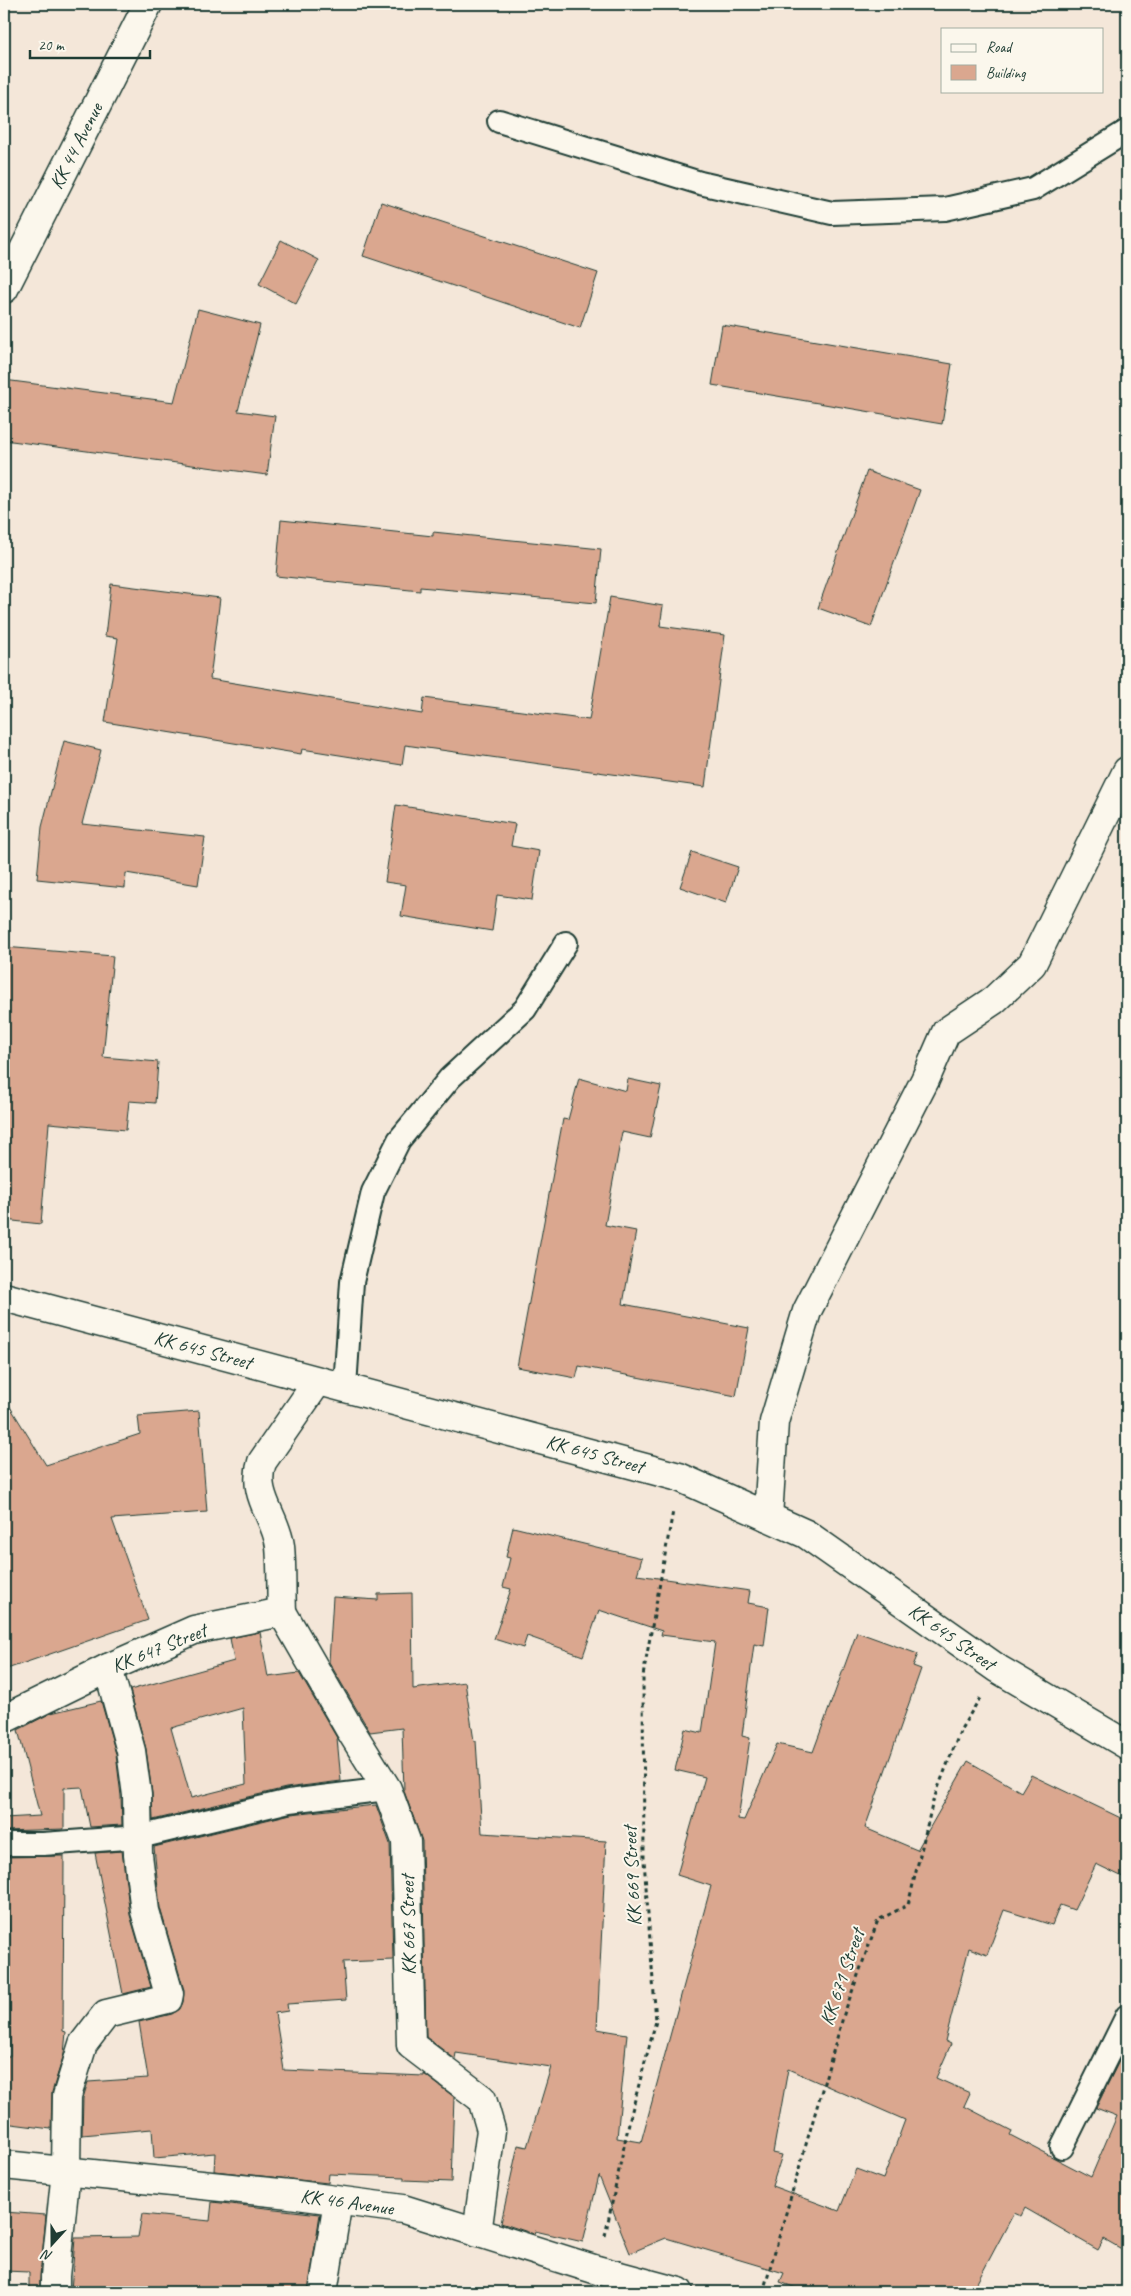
<svg xmlns="http://www.w3.org/2000/svg" width="1131" height="2296" font-family="Caveat,sans-serif">
<style>
.building{fill:#daa78f;stroke:#1f3d34;fill-rule:evenodd}
.lines{fill:none;stroke-linecap:round;stroke-linejoin:round}
.service-casing{stroke:#1f3d34;stroke-width:26}
.minor-casing{stroke:#1f3d34;stroke-width:31}
.secondary-casing{stroke:#1f3d34;stroke-width:31}
.path{stroke:#1f3d34;stroke-width:3;stroke-dasharray:4 4;stroke-linecap:butt}
.service{stroke:#fbf7ec;stroke-width:22}
.minor{stroke:#fbf7ec;stroke-width:28}
.secondary{stroke:#fbf7ec;stroke-width:28}
.labels{text-anchor:middle;dominant-baseline:central;stroke-width:4;stroke-linejoin:round;paint-order:stroke}
.street-label{font-size:20px;fill:#1f3d34;stroke:#fbf7ec}
</style>
<rect width="100%" height="100%" fill="#f4e7d9"/>
<filter id="ink" filterUnits="userSpaceOnUse"><feTurbulence type="fractalNoise" baseFrequency=".02" numOctaves="2"/><feDisplacementMap in="SourceGraphic" scale="10" xChannelSelector="R" yChannelSelector="G"/><feConvolveMatrix kernelMatrix="1 2 1 2 8 2 1 2 1" color-interpolation-filters="sRGB"/></filter>
<g filter="url(#ink)">
<g class="building">
<path d="M381,202L598,273L580,328L363,256Z"/>
<path d="M281,240L319,260L296,304L259,284Z"/>
<path d="M198,309L260,325L238,411L275,416L267,475L4,440V380L174,402Z"/>
<path d="M722,325L952,364L942,424L712,385Z"/>
<path d="M867,471L920,490L871,627L818,608Z"/>
<path d="M281,520L433,536V532L601,549L596,603L420,587V591L276,576Z"/>
<path d="M111,584L220,598L210,679L422,714L424,698L589,720L610,597L663,606L660,626L725,635L705,787L405,745L402,765L302,749L301,754L105,722L118,638L105,636Z"/>
<path d="M64,741L101,750L82,824L205,837L198,885L126,873L125,888L37,879L42,827Z"/>
<path d="M396,805L515,824L511,846L539,851L532,900L497,895L492,931L401,916L406,885L385,882Z"/>
<path d="M692,852L738,867L726,903L680,887Z"/>
<path d="M4,947L113,956L103,1057L158,1062L155,1103L129,1101L126,1130L49,1123L41,1224L4,1220Z"/>
<path d="M579,1078L626,1091L628,1079L661,1086L650,1138L622,1132L605,1225L636,1231L623,1304L749,1328L736,1396L579,1366L576,1378L517,1367L563,1119L568,1120Z"/>
<path d="M4,1397L46,1465L140,1434L138,1416L199,1411L207,1512L112,1519L148,1620L4,1670Z"/>
<path d="M513,1527L642,1558L637,1575L750,1591L748,1603L769,1607L764,1646L754,1644L742,1736L750,1738L738,1819L744,1820L777,1744L813,1752L857,1632L918,1654L913,1666L921,1669L865,1828L917,1850L968,1761L1021,1792L1031,1775L1127,1821V1879L1096,1864L1074,1910L1060,1905L1052,1925L1004,1910L987,1955L969,1948L945,2041L951,2044L936,2078L970,2093L964,2106L1012,2131L1010,2135L1091,2177L1117,2116L1096,2108L1127,2045V2252L1104,2239L1098,2250L1025,2208L1021,2216L1014,2213L972,2292H807L780,2282L784,2273L666,2238L630,2253L599,2176L583,2242L535,2231L534,2234L501,2223L518,2145L527,2147L551,2067L456,2053L455,2059L426,2037L422,1841L404,1791L402,1728L370,1732L329,1662L333,1597L378,1600V1594L412,1593L413,1689L465,1682L474,1741H476L482,1833L606,1841L597,2029L627,2034L617,2138L641,2142L711,1886L677,1875L705,1777L675,1770L685,1729L702,1733L715,1642L661,1635L662,1631L599,1610L583,1656L527,1636L523,1648L494,1639L511,1589L503,1587L510,1558L506,1557ZM788,2069L905,2120L883,2179L856,2169L839,2211L772,2186L782,2155L773,2153Z"/>
<path d="M260,1632L268,1677L299,1673L337,1738L341,1781L286,1788L153,1820L152,1793L146,1749L130,1690L234,1661L230,1638ZM243,1708L246,1784L191,1798L171,1728Z"/>
<path d="M101,1701L116,1754L121,1796L122,1825L90,1827L82,1787L64,1788V1829L4,1831V1818L40,1816L18,1730L51,1713Z"/>
<path d="M376,1805L390,1844L393,1960L343,1962L346,2000L287,2004L288,2011L275,2013L284,2070L424,2076V2074L454,2097L451,2182L404,2180V2177L329,2174L328,2183L214,2171L215,2153L154,2158L152,2129L82,2135L83,2098L88,2082L148,2078L139,2022L172,2014L180,2009L183,2002L184,1990L160,1908L154,1847L291,1814Z"/>
<path d="M122,1851L130,1915L151,1987L123,1994L95,1853Z"/>
<path d="M64,1856L63,2031L66,2032L64,2054L52,2092L51,2129L4,2123V2056H10V1936L5,1857Z"/>
<path d="M212,2202L320,2214L308,2292L71,2291L75,2238L138,2237L142,2214L210,2221Z"/>
<path d="M4,2212L46,2215L39,2292H29V2272L4,2271Z"/>
</g>
<g class="lines">
<g class="service-casing">
<g id="service">
<path d="M499,121L700,183L832,213L945,209L1033,189L1127,131"/>
<path d="M345,1387L352,1282L373,1192L399,1140L450,1078L525,1009L566,943"/>
<path d="M4,1844H43L139,1837L289,1801L387,1789"/>
<path d="M1062,2147L1127,2016"/>
</g>
</g>
<g class="minor-casing">
<g id="minor">
<path d="M4,1297L679,1477L806,1534L998,1669L1127,1745"/>
<path d="M768,1517L774,1422L807,1311L925,1080L946,1032L994,1000L1032,964L1127,771"/>
<path d="M282,1612L349,1728L387,1789L406,1841L411,2045L482,2099L491,2130L477,2233"/>
<path d="M4,1719L108,1668L194,1630L282,1612C281,1590 282,1568 280,1546C276,1516 251,1495 262,1462L318,1381"/>
<path d="M4,2165L290,2194L403,2209L597,2270L679,2292"/>
<path d="M55,2292V2276L66,2171L67,2096L83,2044L106,2014L168,1999L169,1994L145,1911L138,1855L137,1795L131,1751L108,1668"/>
<path d="M323,2292L338,2201"/>
</g>
</g>
<g class="secondary-casing">
<path id="secondary" d="M4,289L148,4"/>
</g>
<g class="path">
<path d="M605,2236L630,2118L656,2021L644,1860L643,1676L673,1511"/>
<path d="M763,2292L844,2014L878,1920L908,1905L933,1801L961,1729L980,1698"/>
</g>
<use href="#service" class="service"/>
<use href="#minor" class="minor"/>
<use href="#secondary" class="secondary"/>
</g>
</g>
<g class="labels">
<g class="street-label">
<text transform="translate(76 146) rotate(-63)">KK 44 Avenue</text>
<text transform="translate(203 1350) rotate(15)">KK 645 Street</text>
<text transform="translate(595 1454) rotate(15)">KK 645 Street</text>
<text transform="translate(952 1637) rotate(35)">KK 645 Street</text>
<text transform="translate(159 1648) rotate(-22)">KK 647 Street</text>
<text transform="translate(632 1876) rotate(-93)">KK 669 Street</text>
<text transform="translate(408 1925) rotate(-91)">KK 667 Street</text>
<text transform="translate(842 1977) rotate(-71)">KK 671 Street</text>
<text transform="translate(347 2202) rotate(8)">KK 46 Avenue</text>
</g>
</g>
<rect width="1131" height="2296" fill="none" stroke="#fbf7ec" stroke-width="20"/>
<rect x="10" y="10" width="1111" height="2276" fill="none" stroke="#1f3d34" stroke-width="2" filter="url(#ink)"/>
<rect x="941" y="28" width="162" height="65" fill="#fbf7ec" stroke="#a3ada2"/>
<rect x="951" y="44" width="25" height="8" fill="#fbf7ec" stroke="#a3ada2"/>
<text x="986" y="52" font-size="15" fill="#1f3d34">Road</text>
<rect x="951" y="65" width="25" height="15" fill="#daa78f" stroke="#a3ada2"/>
<text x="986" y="78" font-size="15" fill="#1f3d34">Building</text>
<g transform="translate(52 2244) rotate(201)" stroke="#fbf7ec" stroke-width="4" paint-order="stroke">
<path d="M0-4L9 19L0 12L-9 19Z" fill="#1f3d34"/>
<text y="-8" font-size="14" font-weight="bold" text-anchor="middle" fill="#1f3d34">N</text>
</g>
<path d="M30 50v8h120v-8" fill="none" stroke="#1f3d34" stroke-width="2.5"/>
<text x="38" y="50" font-size="15" fill="#1f3d34" stroke="#fbf7ec" stroke-width="4" paint-order="stroke">20 m</text>
</svg>
